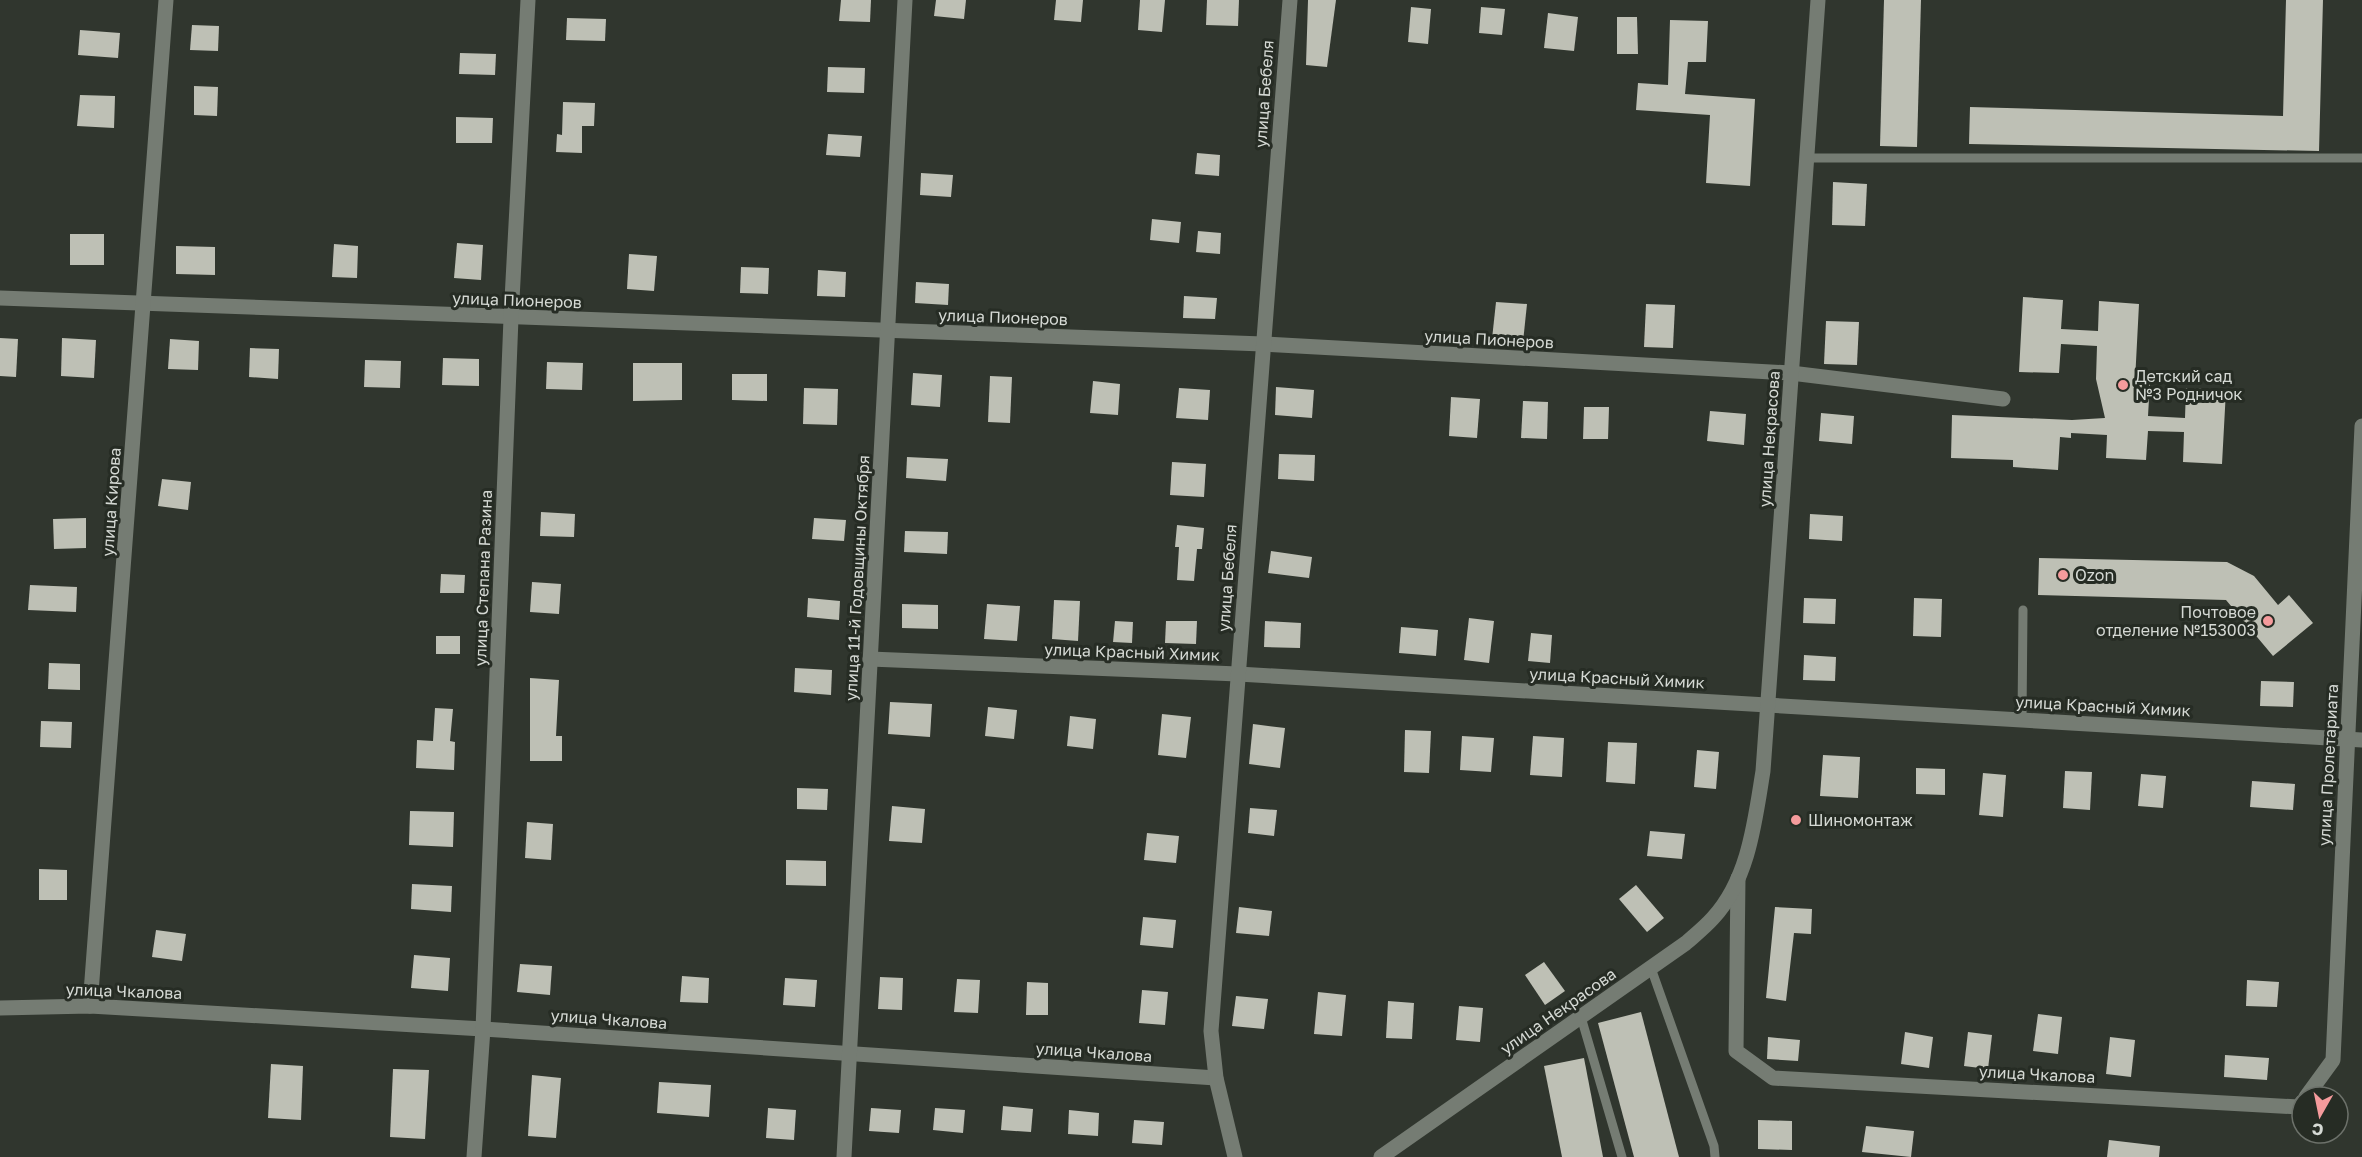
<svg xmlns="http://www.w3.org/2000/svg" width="2362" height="1157" font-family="'Golos Text',sans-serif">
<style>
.building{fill:#bec0b5}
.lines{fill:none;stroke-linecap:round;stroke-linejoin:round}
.lane{stroke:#757c73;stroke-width:9}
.street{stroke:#757c73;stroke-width:15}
.secondary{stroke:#757c73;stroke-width:15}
.poi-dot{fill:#f59b9c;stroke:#262c24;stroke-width:2}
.labels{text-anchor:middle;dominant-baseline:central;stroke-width:6;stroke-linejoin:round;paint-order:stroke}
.street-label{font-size:16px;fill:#d5d9d4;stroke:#262c24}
.poi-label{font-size:16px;fill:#d5d9d4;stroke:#262c24;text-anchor:start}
</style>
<rect width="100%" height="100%" fill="#30362e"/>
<g class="building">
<path d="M841,0H871L870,22L839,21Z"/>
<path d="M936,0H966L964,19L934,16Z"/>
<path d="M1056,0H1083L1081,22L1054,20Z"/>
<path d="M1140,0H1165L1162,32L1138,30Z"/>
<path d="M1207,0H1239L1238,26L1206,25Z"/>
<path d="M1308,0H1336L1327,67L1306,65Z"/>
<path d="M1884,0H1921L1917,147L1880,146Z"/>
<path d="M2286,0H2323L2319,151L1969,144L1970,107L2283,116Z"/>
<path d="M1411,7L1431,9L1428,44L1408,42Z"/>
<path d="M1481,7L1505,9L1502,35L1479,33Z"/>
<path d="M1548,13L1578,17L1574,51L1544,48Z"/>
<path d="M1617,17H1637L1638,54H1617Z"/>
<path d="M567,18L606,19L605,41L566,40Z"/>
<path d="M1670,20L1708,21L1706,62H1688L1685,94L1755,99L1750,186L1706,183L1710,115L1636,110L1638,83L1668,85Z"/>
<path d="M192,25L219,26L218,51L190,50Z"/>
<path d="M80,30L120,33L118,58L78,55Z"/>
<path d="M460,53L496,54L495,75L459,74Z"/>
<path d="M828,67L865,68L864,93L827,92Z"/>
<path d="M194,86L218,87L217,116L194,115Z"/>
<path d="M80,95L115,96L114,128L77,126Z"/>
<path d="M563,102L595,103L594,126H582V153L556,152L557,134L562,135Z"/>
<path d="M456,117L493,118L492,143H456Z"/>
<path d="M828,134L862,136L860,157L826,155Z"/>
<path d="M1197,153L1220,155L1219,176L1195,174Z"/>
<path d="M921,173L953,175L951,197L920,195Z"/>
<path d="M1833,182L1867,184L1865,226L1832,225Z"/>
<path d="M1152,219L1181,222L1179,243L1150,240Z"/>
<path d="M1198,231L1221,233L1220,254L1196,252Z"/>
<rect x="70" y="234" width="34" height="31"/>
<path d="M457,243L483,245L481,280L454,278Z"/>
<path d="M334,244L358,246L357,278L332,277Z"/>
<path d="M176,246L215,247V275L176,274Z"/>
<path d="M629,254L657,256L654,291L627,289Z"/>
<path d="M741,267L769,268L768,294L740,293Z"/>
<path d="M818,270L846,272L845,297L817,296Z"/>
<path d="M916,282L949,284L948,305L915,303Z"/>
<path d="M1184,296L1217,298L1215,319L1183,318Z"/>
<path d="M2023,297L2063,300L2061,329L2098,331L2099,301L2139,304L2135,381L2150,382L2148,416L2185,418L2186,388L2226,390L2222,464L2183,462L2184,432L2148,431L2146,460L2106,458L2107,435L2071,433V438L2060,437L2058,470L2013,467V460L1951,458L1952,415L2072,420L2105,418L2096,379L2097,346L2061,344L2059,373L2019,372Z"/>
<path d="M1496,302L1527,304L1523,342L1492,339Z"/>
<path d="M1646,304L1675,305L1673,348L1644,347Z"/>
<path d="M1826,321L1859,322L1857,365L1824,364Z"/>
<path d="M0,338L18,339L16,377L0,376Z"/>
<path d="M62,338L96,340L94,378L61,376Z"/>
<path d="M170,339L199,341L198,370L168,369Z"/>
<path d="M250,348L279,349L278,379L249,377Z"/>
<path d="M443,358L479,359V386L442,385Z"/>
<path d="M365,360L401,361L400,388L364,387Z"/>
<path d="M547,362L583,363L582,390L546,389Z"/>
<path d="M633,363H682V400L633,401Z"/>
<path d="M913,373L942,375L940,407L911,405Z"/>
<path d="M732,374H767V401L732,400Z"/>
<path d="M990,376L1012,377L1010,423L988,422Z"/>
<path d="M1093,381L1120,384L1118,415L1090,413Z"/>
<path d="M1276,387L1314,390L1312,418L1275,415Z"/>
<path d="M804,388L838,389L837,425L803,424Z"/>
<path d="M1179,388L1210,390L1208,420L1176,418Z"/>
<path d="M1451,397L1480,399L1477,438L1449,436Z"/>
<path d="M1523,401L1548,402L1547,439L1521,438Z"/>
<path d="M1584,407H1609L1608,439H1583Z"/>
<path d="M1710,411L1746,414L1744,445L1707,441Z"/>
<path d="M1821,413L1854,416L1852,444L1819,441Z"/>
<path d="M1279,454L1315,455L1314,481L1278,479Z"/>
<path d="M907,457L948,459L946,481L906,478Z"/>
<path d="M1172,462L1206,464L1204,497L1170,495Z"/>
<path d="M162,479L191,482L188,510L158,506Z"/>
<path d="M541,512L575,514L574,537L540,536Z"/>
<path d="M1810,514L1843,516L1842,541L1809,539Z"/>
<path d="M86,518V548L54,549L53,519Z"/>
<path d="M814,518L846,520L844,541L812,539Z"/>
<path d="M1177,525L1204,528L1202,549H1197L1194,581L1177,580L1179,547H1175Z"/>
<path d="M905,531L948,532L947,554L904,552Z"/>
<path d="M1271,551L1312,557L1309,578L1268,573Z"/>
<path d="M2039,558L2227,562L2254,576L2278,605L2289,595L2313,623L2273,656L2226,600L2038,595Z"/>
<path d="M441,574L465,575L464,593H440Z"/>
<path d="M532,582L561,584L559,614L530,612Z"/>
<path d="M30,585L77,587L76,612L28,610Z"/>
<path d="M808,598L840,601L839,620L807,617Z"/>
<path d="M1804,598L1836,599L1835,624L1803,623Z"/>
<path d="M1914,598L1942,599L1941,637L1913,636Z"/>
<path d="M1054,600L1080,601L1078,641L1052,639Z"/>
<path d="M902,604L938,605V629L902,628Z"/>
<path d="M987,604L1020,606L1017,641L984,639Z"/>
<path d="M1469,618L1494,621L1489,663L1464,660Z"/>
<path d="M1115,621L1133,622L1132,643L1113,642Z"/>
<path d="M1166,621H1197L1196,644L1165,643Z"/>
<path d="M1265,621L1301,623L1300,648L1264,647Z"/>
<path d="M1401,627L1438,630L1436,656L1399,653Z"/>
<path d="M1531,633L1552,635L1550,663L1528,661Z"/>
<rect x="436" y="636" width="24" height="18"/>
<path d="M1804,655L1836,657L1835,681L1803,680Z"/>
<path d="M49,663L80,664V690L48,689Z"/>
<path d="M795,668L832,670L831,695L794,692Z"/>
<path d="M530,678L559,680L556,736H562V761H530Z"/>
<path d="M2261,681L2294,682L2293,707L2260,706Z"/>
<path d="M890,702L932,704L930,737L888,734Z"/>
<path d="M988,707L1017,710L1014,739L985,736Z"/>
<path d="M435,708L453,709L450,741L455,742L454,770L416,768L417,740L433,741Z"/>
<path d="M1162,714L1191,717L1186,758L1158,755Z"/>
<path d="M1070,716L1096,719L1093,749L1067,746Z"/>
<path d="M41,721L72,722L71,748L40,747Z"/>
<path d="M1253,724L1285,728L1280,768L1249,764Z"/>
<path d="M1405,730L1431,731L1429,773L1404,772Z"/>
<path d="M1462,736L1494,738L1491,772L1460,770Z"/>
<path d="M1533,736L1564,738L1562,777L1530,775Z"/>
<path d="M1608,742L1637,743L1635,784L1606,782Z"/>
<path d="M1697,750L1719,752L1716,789L1694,787Z"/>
<path d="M1823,755L1860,757L1858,798L1820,796Z"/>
<path d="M1916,768L1945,769V795L1916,794Z"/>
<path d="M2065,771L2092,772L2090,810L2063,808Z"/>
<path d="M1983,773L2006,775L2003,817L1979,815Z"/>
<path d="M2141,774L2166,776L2163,808L2138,806Z"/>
<path d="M2252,781L2295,784L2293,810L2250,807Z"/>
<path d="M797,788L828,789L827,810L797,809Z"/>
<path d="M892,806L925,809L922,843L889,841Z"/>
<path d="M1250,808L1277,810L1274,836L1248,833Z"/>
<path d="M410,811L454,812L453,847L409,845Z"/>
<path d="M527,822L553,824L551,860L525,858Z"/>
<path d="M1650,831L1685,834L1682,859L1647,856Z"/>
<path d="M1147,833L1179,836L1176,863L1144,860Z"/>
<path d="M786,860L826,861V886L786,885Z"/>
<path d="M39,869L67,870V900H39Z"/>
<path d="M412,884L452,886L451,912L411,909Z"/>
<path d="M1636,885L1664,918L1647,932L1619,899Z"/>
<path d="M1239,907L1272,911L1269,936L1236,933Z"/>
<path d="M1775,907L1812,909L1811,934L1794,933L1786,1001L1766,998Z"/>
<path d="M1143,917L1176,920L1173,948L1140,945Z"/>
<path d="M156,930L186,934L182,961L152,957Z"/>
<path d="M414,955L450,958L448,991L411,988Z"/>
<path d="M1544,962L1565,991L1545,1005L1525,975Z"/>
<path d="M520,964L552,966L550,995L517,992Z"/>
<path d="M682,976L709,978L708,1003L680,1002Z"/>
<path d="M880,977L903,978L902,1010L878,1009Z"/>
<path d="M785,978L817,980L815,1007L783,1005Z"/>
<path d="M957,979L980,980L978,1013L954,1012Z"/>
<path d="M2247,980L2279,982L2277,1007L2246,1006Z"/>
<path d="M1027,982L1048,983V1015H1026Z"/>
<path d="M1142,990L1168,992L1165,1025L1139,1023Z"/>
<path d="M1318,992L1346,995L1342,1036L1314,1034Z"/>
<path d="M1236,996L1268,999L1264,1029L1232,1026Z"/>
<path d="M1388,1001L1414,1003L1412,1039L1386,1038Z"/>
<path d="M1459,1006L1483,1008L1480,1042L1456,1040Z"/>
<path d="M1641,1012L1679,1157H1634L1598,1023Z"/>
<path d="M2038,1014L2062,1017L2058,1054L2033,1051Z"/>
<path d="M1905,1032L1933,1037L1929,1068L1901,1064Z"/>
<path d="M1968,1032L1992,1035L1988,1069L1964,1066Z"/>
<path d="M1768,1037L1800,1040L1798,1061L1767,1059Z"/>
<path d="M2110,1037L2135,1040L2131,1077L2106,1074Z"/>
<path d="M2225,1055L2269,1058L2267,1080L2224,1077Z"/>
<path d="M1584,1058L1603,1157H1562L1544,1066Z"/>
<path d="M271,1064L303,1066L301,1120L268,1118Z"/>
<path d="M393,1069L429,1070L425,1139L390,1137Z"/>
<path d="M532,1075L561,1078L556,1138L528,1136Z"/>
<path d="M659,1082L711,1085L709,1117L657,1113Z"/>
<path d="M1003,1106L1033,1109L1031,1132L1001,1130Z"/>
<path d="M768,1108L796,1110L794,1140L766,1138Z"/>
<path d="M871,1108L901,1110L899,1133L869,1131Z"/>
<path d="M935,1108L965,1110L963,1133L933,1130Z"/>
<path d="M1069,1110L1099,1113L1098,1136L1068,1134Z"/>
<path d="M1134,1120L1164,1122L1162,1145L1132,1143Z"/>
<path d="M1758,1120L1792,1121V1150L1758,1149Z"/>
<path d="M1866,1126L1914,1131L1911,1157L1862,1152Z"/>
<path d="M2109,1140L2160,1146L2159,1157H2107Z"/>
</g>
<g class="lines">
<g class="lane">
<path d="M1807,158H2362"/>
<path d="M2022,719L2023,610"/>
<path d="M1651,968L1714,1146L1715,1157"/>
<path d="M1581,1017L1622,1157"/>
</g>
<g class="street">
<path d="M0,298L1263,344L1791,373L2003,399"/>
<path d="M870,659L1238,674L2362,740"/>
<path d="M1738,878L1736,1051L1773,1078L2299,1107L2302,1102"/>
<path d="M90,1006L166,0"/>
<path d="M0,1008L90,1006L483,1029L1216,1078"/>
<path d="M2306,1097L2333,1060L2362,426"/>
<path d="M474,1157L483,1029L511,318L528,0"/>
<path d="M844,1157L905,0"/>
<path d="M1235,1157L1216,1078L1211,1031L1290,0"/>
</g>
<path class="secondary" d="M1381,1157L1686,943C1695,935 1705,927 1713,918C1749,879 1755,820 1763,771L1818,0"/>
</g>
<g class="poi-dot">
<circle cx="2123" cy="385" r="6"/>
<circle cx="2063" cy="575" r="6"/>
<circle cx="2268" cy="621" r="6"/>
<circle cx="1796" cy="820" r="6"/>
</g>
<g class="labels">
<g class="street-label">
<text transform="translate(1264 94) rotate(-86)">улица Бебеля</text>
<text transform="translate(517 300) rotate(2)">улица Пионеров</text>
<text transform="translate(1003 317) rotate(2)">улица Пионеров</text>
<text transform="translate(1489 339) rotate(3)">улица Пионеров</text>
<text transform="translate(1769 439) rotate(-86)">улица Некрасова</text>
<text transform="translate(111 502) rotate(-86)">улица Кирова</text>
<text transform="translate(483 578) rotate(-88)">улица Степана Разина</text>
<text transform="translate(857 578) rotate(-87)">улица 11-й Годовщины Октября</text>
<text transform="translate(1227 578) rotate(-86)">улица Бебеля</text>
<text transform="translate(1132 652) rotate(2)">улица Красный Химик</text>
<text transform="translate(1617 678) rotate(3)">улица Красный Химик</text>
<text transform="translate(2103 706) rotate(3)">улица Красный Химик</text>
<text transform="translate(2328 765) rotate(-87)">улица Пролетариата</text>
<text transform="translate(124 991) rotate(2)">улица Чкалова</text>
<text transform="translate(1558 1011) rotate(-35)">улица Некрасова</text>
<text transform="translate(609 1019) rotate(4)">улица Чкалова</text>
<text transform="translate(1094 1052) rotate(4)">улица Чкалова</text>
<text transform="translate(2037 1074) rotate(3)">улица Чкалова</text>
</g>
<g class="poi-label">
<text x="2135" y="376">Детский сад<tspan x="2135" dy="18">№3 Родничок</tspan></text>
<text x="2075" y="575">Ozon</text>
<text x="2256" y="612" text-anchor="end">Почтовое<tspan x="2256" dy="18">отделение №153003</tspan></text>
<text x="1808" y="820">Шиномонтаж</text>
</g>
</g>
<g transform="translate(2320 1115) rotate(189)"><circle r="28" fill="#262c24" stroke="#6c716a" stroke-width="1.5"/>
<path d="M0-4.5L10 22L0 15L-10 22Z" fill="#f59b9c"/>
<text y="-9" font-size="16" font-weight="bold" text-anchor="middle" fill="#d5d9d4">С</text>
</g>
</svg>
